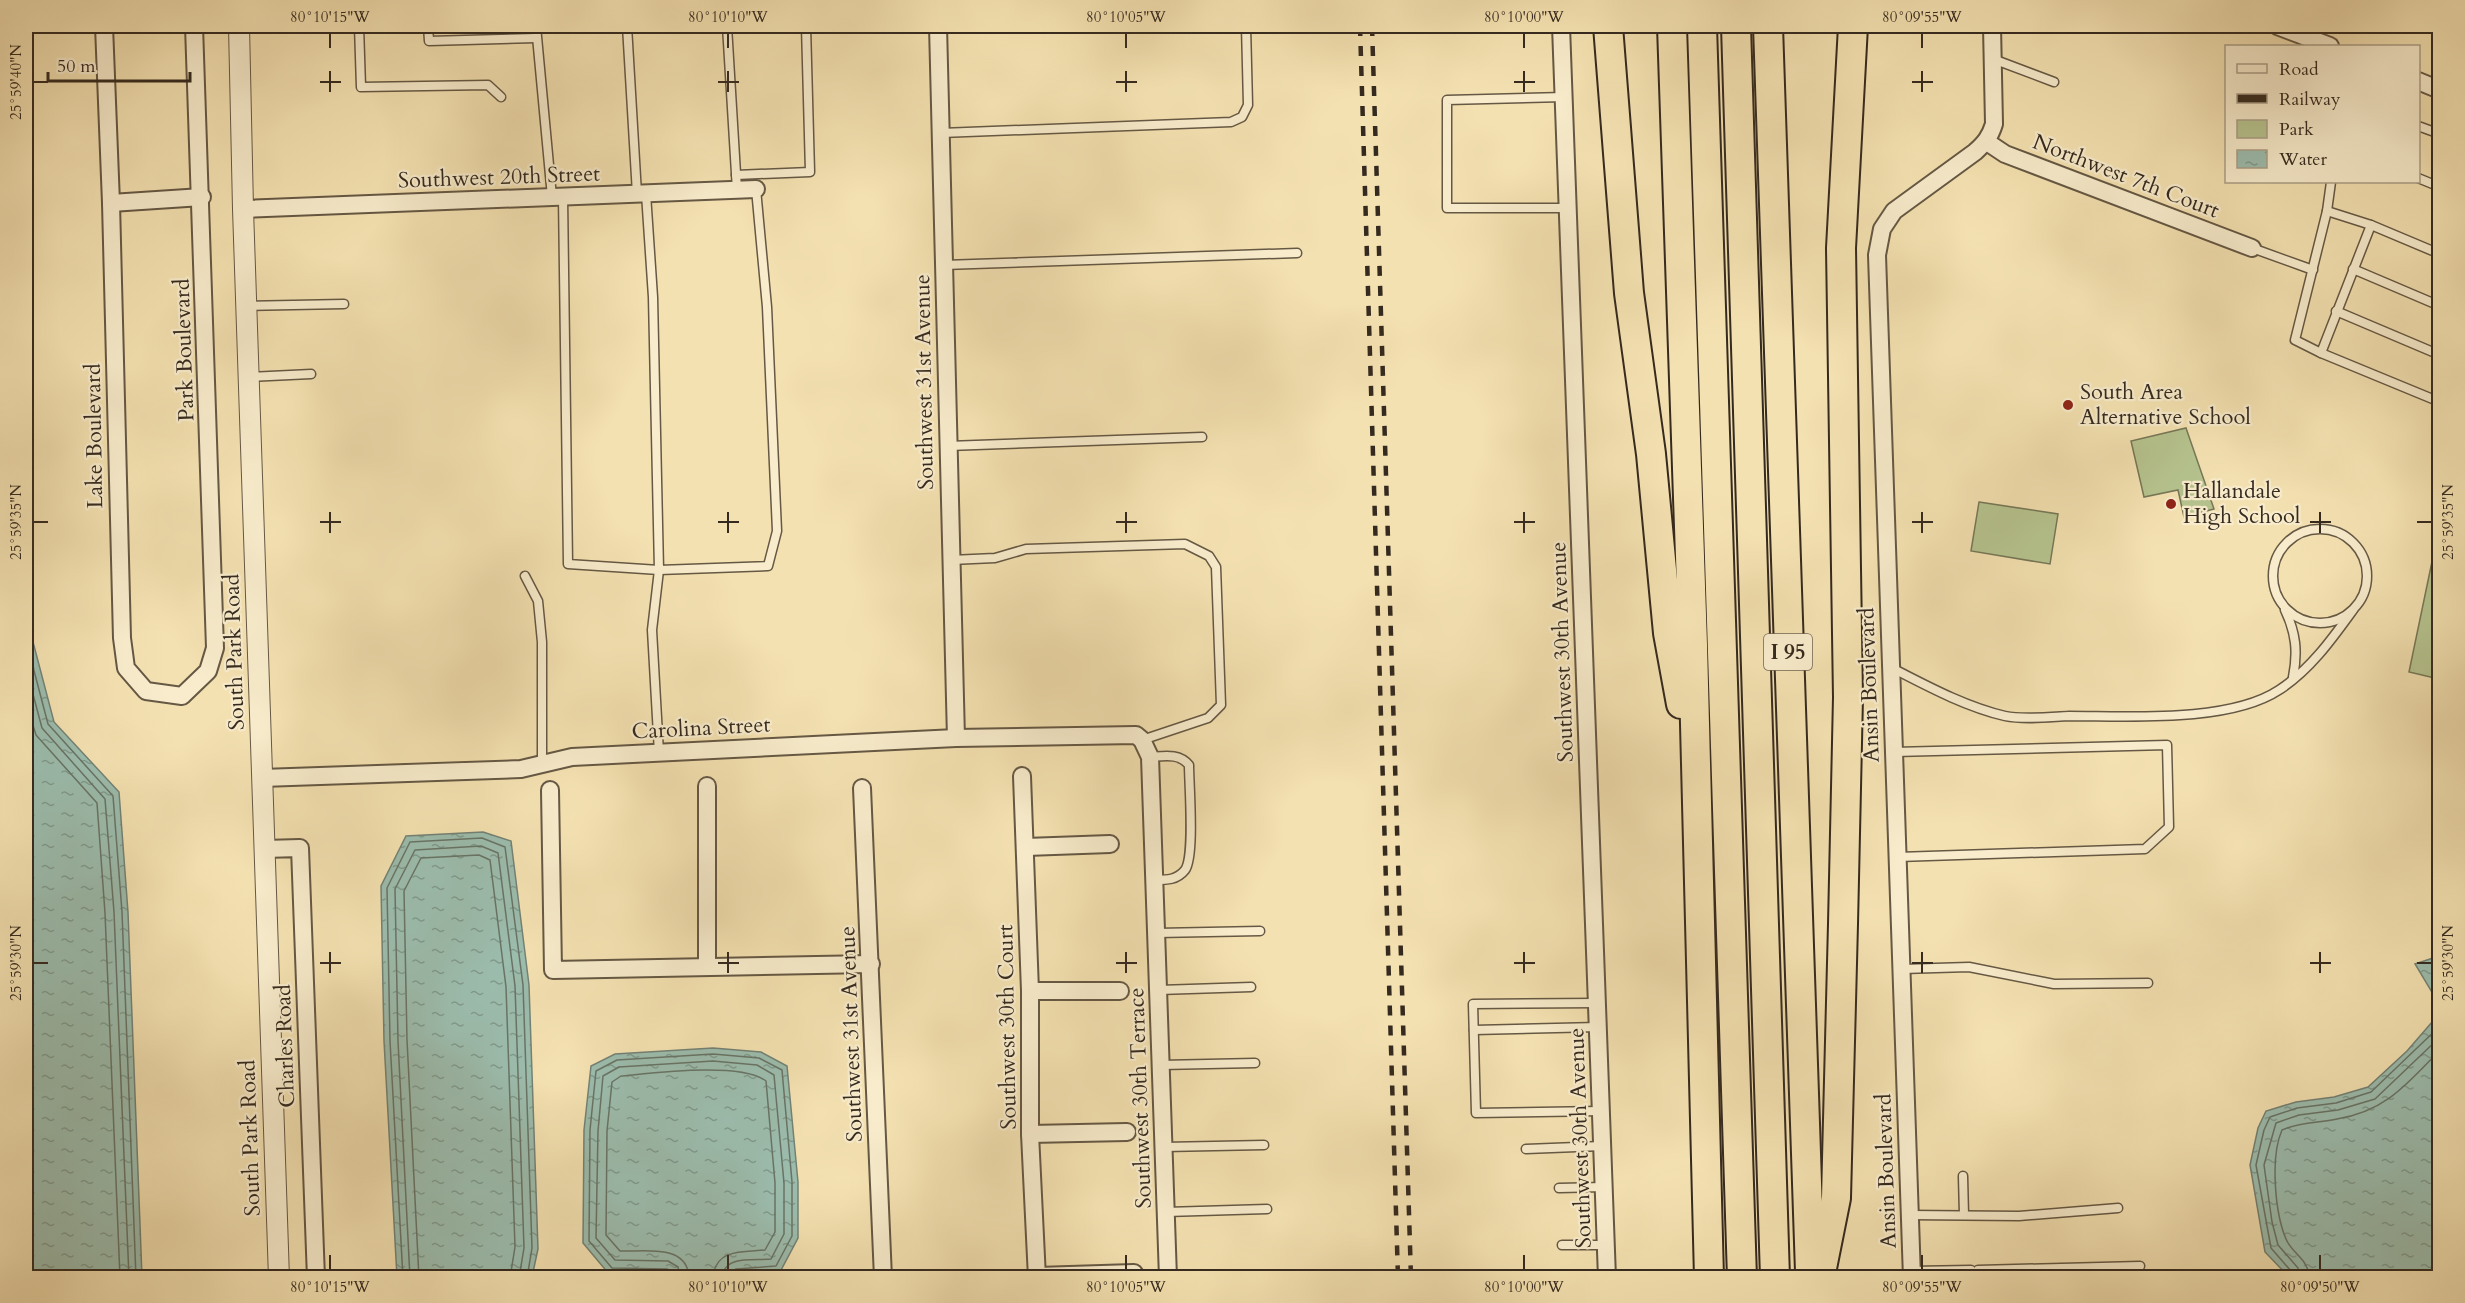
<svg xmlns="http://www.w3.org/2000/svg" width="2465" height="1303" font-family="Cardo,serif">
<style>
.green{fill:#b6c48f;stroke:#767757;stroke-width:1.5}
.water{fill:url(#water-ripples);stroke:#738275;stroke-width:1.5}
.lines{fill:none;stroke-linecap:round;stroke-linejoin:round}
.shore{stroke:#687466;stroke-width:1.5}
.service-casing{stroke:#655844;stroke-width:11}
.minor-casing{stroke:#655844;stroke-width:20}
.tertiary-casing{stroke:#655844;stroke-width:22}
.motorway-casing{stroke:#352a1f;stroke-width:32}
.service{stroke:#f8eccc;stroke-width:8}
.minor{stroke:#f8eccc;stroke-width:16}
.tertiary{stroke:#f8eccc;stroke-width:20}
.motorway{stroke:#f4e1b1;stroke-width:28}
.rail{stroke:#352a1f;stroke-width:4.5;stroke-dasharray:10 10;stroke-linecap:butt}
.ticks{fill:none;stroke:#352a1f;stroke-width:2}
.poi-dot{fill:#8f2418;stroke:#f8eccc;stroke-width:2}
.labels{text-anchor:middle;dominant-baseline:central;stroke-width:4.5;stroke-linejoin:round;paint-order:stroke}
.shield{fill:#f8eccc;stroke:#706453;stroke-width:1.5}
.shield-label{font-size:21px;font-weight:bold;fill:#352a1f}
.street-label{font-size:22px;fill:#352a1f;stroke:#f8eccc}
.poi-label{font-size:22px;fill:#352a1f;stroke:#f8eccc;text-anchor:start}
.neatline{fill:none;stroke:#352a1f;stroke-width:2}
.ticks-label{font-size:15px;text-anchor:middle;fill:#352a1f}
</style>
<defs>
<pattern id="water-ripples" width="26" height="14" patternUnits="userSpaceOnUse" patternTransform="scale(1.5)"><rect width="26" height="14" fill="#9cbdae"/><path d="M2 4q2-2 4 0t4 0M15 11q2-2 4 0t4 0" fill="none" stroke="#809a8d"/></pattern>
</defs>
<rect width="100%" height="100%" fill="#f4e1b1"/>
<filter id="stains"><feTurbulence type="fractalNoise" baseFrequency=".00333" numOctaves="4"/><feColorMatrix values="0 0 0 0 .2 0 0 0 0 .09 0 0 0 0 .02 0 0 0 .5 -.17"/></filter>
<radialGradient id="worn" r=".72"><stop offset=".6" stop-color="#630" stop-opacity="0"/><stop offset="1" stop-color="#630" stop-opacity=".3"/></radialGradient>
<g class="green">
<path d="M2186,428L2214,509L2184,517L2178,490L2144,497L2131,441Z"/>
<path d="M1979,502L2058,514L2050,564L1971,551Z"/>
<path d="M2439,528V679L2409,672Z"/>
</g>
<g class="water">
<path d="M26,245L33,352L29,477L33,642L54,722L119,792L128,912L142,1277H26Z"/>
<path d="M483,832L511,841L529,985L538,1249L532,1277H397L384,1041L381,886L406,836Z"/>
<path d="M2439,956H2440L2439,1004L2415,964Z"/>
<path d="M2439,1014V1277H2289L2265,1252L2250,1165L2258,1128L2266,1111L2296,1102L2334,1097L2368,1087L2407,1051Z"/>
<path d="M713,1048L761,1052L787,1066L798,1182V1238L780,1272L721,1275L609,1274L583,1243L584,1130L591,1066L615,1054Z"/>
</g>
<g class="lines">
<g class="shore">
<path d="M26,589L27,644L48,724L113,796L122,912L136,1278"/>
<path d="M26,668L42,728L105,799L114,912L129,1278"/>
<path d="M26,703L36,735L97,803L105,913L120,1278"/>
<path d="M403,1278L390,1041L387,888L410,842L482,838L505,847L523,985L532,1248L527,1278"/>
<path d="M410,1278L398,1041L395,889L415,850L481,846L498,853L515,986L524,1248L519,1278"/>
<path d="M419,1278L407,1040L404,891L421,858L479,855L490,860L506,987L515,1247L510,1278"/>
<path d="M673,1278L672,1272L667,1269L612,1268L589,1241L590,1130L596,1071L617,1060L713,1054L759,1058L782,1070L792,1182V1236L776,1266L736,1269L731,1272L730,1278"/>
<path d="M680,1278L678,1267L668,1261L615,1260L596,1238L598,1131L603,1076L619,1067L713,1061L757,1065L774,1075L784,1183V1234L771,1259C755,1261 724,1254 722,1278"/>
<path d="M689,1278C688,1243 644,1252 620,1251L606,1235L607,1131L612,1082L621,1076C654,1073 741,1062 766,1081L775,1183V1232L765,1250C744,1252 715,1248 713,1278"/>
<path d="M2293,1278L2291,1271L2271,1248L2256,1165L2264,1130L2270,1117L2297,1108L2336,1103L2371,1092L2440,1026"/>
<path d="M2300,1278L2298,1268L2278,1245L2272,1222L2264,1165L2276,1123L2299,1115L2338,1110L2375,1099L2440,1037"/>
<path d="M2309,1278C2309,1259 2292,1254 2286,1239C2275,1213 2270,1157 2282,1130C2299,1122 2319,1123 2337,1119C2386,1111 2407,1084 2440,1050"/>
</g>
<g class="service-casing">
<g id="service">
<path d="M359,26L361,87L488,85L501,97"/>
<path d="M428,26L429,41L536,38"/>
<path d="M536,26L552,197"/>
<path d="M627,26L637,194"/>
<path d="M727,26L737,190"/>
<path d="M1993,59L2054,82"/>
<path d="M1564,97L1447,100V208H1568"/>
<path d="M2418,126L2440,134"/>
<path d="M941,133L1231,122L1242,117L1248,105L1246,26"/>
<path d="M736,175L810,172L806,26"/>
<path d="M2418,178L2440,187"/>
<path d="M2331,182L2327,211L2295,340L2321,353L2371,225"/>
<path d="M646,194L653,297L659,570L768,566L777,531L767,307L756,189"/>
<path d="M563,197L568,564L659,570L652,630L659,753"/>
<path d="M2327,211L2371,225L2440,254"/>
<path d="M2252,248L2313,270"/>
<path d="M944,265L1297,253"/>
<path d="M2353,269L2440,306"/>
<path d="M247,306L344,304"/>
<path d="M2336,311L2440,355"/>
<path d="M2321,353L2440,402"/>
<path d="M249,377L311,374"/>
<path d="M948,446L1202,437"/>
<circle cx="2320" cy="576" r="47"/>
<path d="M951,560L995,558L1026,549L1185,544L1209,556L1216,567L1221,705L1208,718L1142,740"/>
<path d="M525,576L538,601L542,642V764"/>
<path d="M2285,610C2296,633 2298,652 2293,677"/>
<path d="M1892,668C1927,686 1966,707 2005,716C2024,720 2049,717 2069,716C2128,716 2229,723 2279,690C2310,670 2332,639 2353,610"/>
<path d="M1894,752L2167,745L2169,827L2145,849L1898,857"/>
<path d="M1150,757C1165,756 1179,753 1189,765C1189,785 1195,856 1185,870C1177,880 1167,880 1155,880"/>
<path d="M1157,933L1260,931"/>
<path d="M1902,969L1969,967L2054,984L2148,983"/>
<path d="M1159,990L1251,987"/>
<path d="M1597,1003L1473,1004L1476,1113L1601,1111"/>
<path d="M1474,1030L1598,1027"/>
<path d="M1161,1065L1255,1063"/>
<path d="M1164,1147L1264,1145"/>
<path d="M1526,1149L1602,1146"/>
<path d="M1963,1176L1964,1215"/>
<path d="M1559,1188L1604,1187"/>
<path d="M1166,1212L1267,1209"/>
<path d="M1910,1215L2019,1216L2118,1208"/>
<path d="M1562,1245H1606"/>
<path d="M1978,1270L2140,1266"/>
<path d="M1912,1271L1971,1270"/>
</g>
</g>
<g class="minor-casing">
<g id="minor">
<path d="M104,26L111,203L122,638L126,668L146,691L182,696L208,671L215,648L194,26"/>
<path d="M938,26L956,738"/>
<path d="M1561,26L1607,1278"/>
<path d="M2277,26L2330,46"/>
<path d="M2418,81L2440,90"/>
<path d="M1987,142L2005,154L2252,248"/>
<path d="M111,203L202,197"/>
<path d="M243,209L756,189"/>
<path d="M1022,776L1030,991V1134L1037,1278"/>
<path d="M262,778L521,769L572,757L956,738L1136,735L1142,740L1150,757L1168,1278"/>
<path d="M707,786V966"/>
<path d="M862,788L883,1278"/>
<path d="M550,790L553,970L871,964"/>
<path d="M1026,847L1110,844"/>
<path d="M264,849L300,848L316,1278"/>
<path d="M1030,991H1120"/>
<path d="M1030,1134L1127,1132"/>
<path d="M1037,1276L1134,1273"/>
<path d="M1912,1278L1877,255L1882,229L1894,211L1975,152C1985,143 1990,137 1994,124L1992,26"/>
</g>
</g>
<g class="tertiary-casing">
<path id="tertiary" d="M239,26L243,209L279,1278"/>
</g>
<g class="motorway-casing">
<g id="motorway">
<path d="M1608,26L1629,293L1651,454L1668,633L1681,704"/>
<path d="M1672,26L1693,645L1709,1278"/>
<path d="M1702,26L1742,1278"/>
<path d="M1736,26L1775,1278"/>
<path d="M1768,26L1810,1272"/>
<path d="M1820,1278L1836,1198L1843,924L1848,697L1841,248L1853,26"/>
</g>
</g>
<use href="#service" class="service"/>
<use href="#minor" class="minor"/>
<use href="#tertiary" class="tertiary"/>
<use href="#motorway" class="motorway"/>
<g class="rail">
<path d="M1360,26L1398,1278"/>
<path d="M1372,26L1411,1278"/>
</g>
</g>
<path class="ticks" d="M330,33V48M728,33V48M1126,33V48M1524,33V48M1922,33V48M330,71V92M728,71V92M1126,71V92M1524,71V92M1922,71V92M33,82H48M320,82H341M718,82H739M1116,82H1137M1514,82H1535M1912,82H1933M330,512V533M728,512V533M1126,512V533M1524,512V533M1922,512V533M2320,512V533M33,522H48M320,522H341M718,522H739M1116,522H1137M1514,522H1535M1912,522H1933M2310,522H2331M2417,522H2432M330,952V973M728,952V973M1126,952V973M1524,952V973M1922,952V973M2320,952V973M33,963H48M320,963H341M718,963H739M1116,963H1137M1514,963H1535M1912,963H1933M2310,963H2331M2417,963H2432M330,1255V1270M728,1255V1270M1126,1255V1270M1524,1255V1270M1922,1255V1270M2320,1255V1270"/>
<g class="poi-dot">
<circle cx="2068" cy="405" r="6"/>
<circle cx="2171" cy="504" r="6"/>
</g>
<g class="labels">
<rect class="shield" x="1764" y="634" width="48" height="36" rx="4.5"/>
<g class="shield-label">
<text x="1788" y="652">I 95</text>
</g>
<g class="street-label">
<text transform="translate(2126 176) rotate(21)">Northwest 7th Court</text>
<text transform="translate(499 177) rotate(-2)">Southwest 20th Street</text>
<text transform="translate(184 350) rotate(-92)">Park Boulevard</text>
<text transform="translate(924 382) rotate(-91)">Southwest 31st Avenue</text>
<text transform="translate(94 436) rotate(-91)">Lake Boulevard</text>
<text transform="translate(234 652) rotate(-92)">South Park Road</text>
<text transform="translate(1562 652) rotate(-92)">Southwest 30th Avenue</text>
<text transform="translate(1869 685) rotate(-92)">Ansin Boulevard</text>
<text transform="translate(701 728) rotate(-3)">Carolina Street</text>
<text transform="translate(1007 1027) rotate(-91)">Southwest 30th Court</text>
<text transform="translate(851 1034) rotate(-92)">Southwest 31st Avenue</text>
<text transform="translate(285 1046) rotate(-92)">Charles Road</text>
<text transform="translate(1140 1098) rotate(-92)">Southwest 30th Terrace</text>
<text transform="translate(250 1138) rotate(-92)">South Park Road</text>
<text transform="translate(1580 1138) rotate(-92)">Southwest 30th Avenue</text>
<text transform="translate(1886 1171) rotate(-92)">Ansin Boulevard</text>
</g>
<g class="poi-label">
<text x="2080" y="392">South Area<tspan x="2080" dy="25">Alternative School</tspan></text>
<text x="2183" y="491">Hallandale<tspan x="2183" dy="25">High School</tspan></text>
</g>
</g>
<rect width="2465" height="1303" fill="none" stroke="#f4e1b1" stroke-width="66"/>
<rect x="2225" y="45" width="195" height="138" fill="#f8eccc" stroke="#aa9e87" stroke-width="1.5"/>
<rect x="2237" y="64" width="30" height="9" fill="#f8eccc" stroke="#aa9e87" stroke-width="1.5"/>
<text x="2279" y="75" font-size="18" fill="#352a1f">Road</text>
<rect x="2237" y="94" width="30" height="9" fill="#352a1f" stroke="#aa9e87" stroke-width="1.5"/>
<text x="2279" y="105" font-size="18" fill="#352a1f">Railway</text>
<rect x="2237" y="120" width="30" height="18" fill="#b6c48f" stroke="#aa9e87" stroke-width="1.5"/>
<text x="2279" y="135" font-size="18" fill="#352a1f">Park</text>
<rect x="2237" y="150" width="30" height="18" fill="url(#water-ripples)" stroke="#aa9e87" stroke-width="1.5"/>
<text x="2279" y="165" font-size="18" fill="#352a1f">Water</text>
<path d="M48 72v9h142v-9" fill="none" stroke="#352a1f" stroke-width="3"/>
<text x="57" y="72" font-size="18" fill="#352a1f" stroke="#f8eccc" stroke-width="4.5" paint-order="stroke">50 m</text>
<rect x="33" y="33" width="2399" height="1237" class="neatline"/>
<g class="ticks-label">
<text x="330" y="22">80°10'15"W</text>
<text x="728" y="22">80°10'10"W</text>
<text x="1126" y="22">80°10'05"W</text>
<text x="1524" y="22">80°10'00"W</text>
<text x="1922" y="22">80°09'55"W</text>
<text transform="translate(16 82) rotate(-90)" y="5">25°59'40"N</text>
<text transform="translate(16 522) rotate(-90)" y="5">25°59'35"N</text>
<text transform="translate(2448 522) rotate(-90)" y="5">25°59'35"N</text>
<text transform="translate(16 963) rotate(-90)" y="5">25°59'30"N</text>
<text transform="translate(2448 963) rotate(-90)" y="5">25°59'30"N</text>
<text x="330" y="1292">80°10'15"W</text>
<text x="728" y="1292">80°10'10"W</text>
<text x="1126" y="1292">80°10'05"W</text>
<text x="1524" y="1292">80°10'00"W</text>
<text x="1922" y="1292">80°09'55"W</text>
<text x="2320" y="1292">80°09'50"W</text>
</g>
<rect width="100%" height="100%" filter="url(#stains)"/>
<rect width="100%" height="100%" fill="url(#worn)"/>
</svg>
